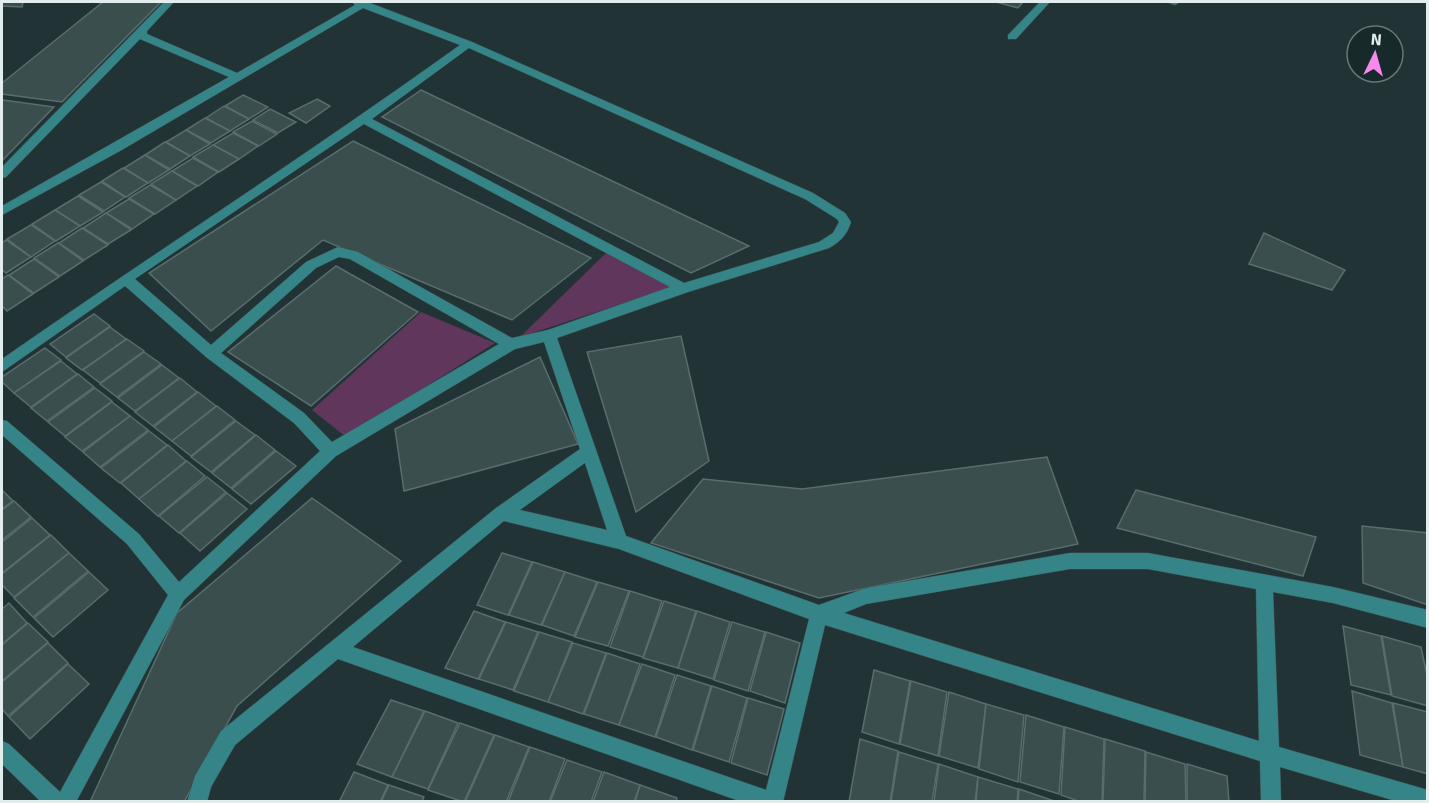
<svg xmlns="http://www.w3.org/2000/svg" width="1429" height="803" font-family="Signika,sans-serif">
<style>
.green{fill:#60365d}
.building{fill:#3b4e4e;stroke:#596d6e;stroke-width:1.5}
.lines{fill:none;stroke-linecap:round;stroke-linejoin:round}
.minor-casing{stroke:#405152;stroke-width:1}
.minor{fill:#358588;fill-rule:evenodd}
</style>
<rect width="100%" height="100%" fill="#213334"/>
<g class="green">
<path d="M607,252L673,287L520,337Z"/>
<path d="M421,312L495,343L346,437L312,410Z"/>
</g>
<g class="building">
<path d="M2,2H23L22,7L2,6Z"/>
<path d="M103,2H161L62,102L2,94V83Z"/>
<path d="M996,2H1023L1018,8Z"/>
<path d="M421,90L749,246L691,273L382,117Z"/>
<path d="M243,95L268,107L249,119L225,106Z"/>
<path d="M317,99L330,106L306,123L289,113Z"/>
<path d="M3,100L54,107L2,161V101Z"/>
<path d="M224,106L249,119L230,131L206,118Z"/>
<path d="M270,109L296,122L278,133L253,120Z"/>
<path d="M205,118L230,131L211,143L186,130Z"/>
<path d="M252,121L277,134L259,146L233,132Z"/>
<path d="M186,130L210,144L190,156L166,142Z"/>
<path d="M233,133L258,146L239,159L213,145Z"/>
<path d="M353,141L591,258L512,320L323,240L211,331L149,273Z"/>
<path d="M165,142L190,156L170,169L145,155Z"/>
<path d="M213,145L239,159L219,172L193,157Z"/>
<path d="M145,155L169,170L148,183L124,168Z"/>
<path d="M193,158L218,172L198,186L172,171Z"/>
<path d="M123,168L148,183L126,197L102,181Z"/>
<path d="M172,171L197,186L176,200L151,184Z"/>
<path d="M101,182L125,197L104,211L79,195Z"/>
<path d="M150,185L176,200L155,214L129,198Z"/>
<path d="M78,196L103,212L80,226L55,210Z"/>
<path d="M129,199L154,214L132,229L106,213Z"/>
<path d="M55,210L80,226L56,241L32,224Z"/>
<path d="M106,213L131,230L108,244L83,228Z"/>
<path d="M31,225L55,241L31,257L7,239Z"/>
<path d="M82,228L108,245L84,260L59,243Z"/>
<path d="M1264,233L1345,270L1332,290L1249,264Z"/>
<path d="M6,240L31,257L6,273L2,270V243Z"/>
<path d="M58,243L83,261L60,276L34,258Z"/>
<path d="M34,259L59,277L34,293L9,275Z"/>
<path d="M336,266L418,312L311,406L228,352Z"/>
<path d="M8,275L33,294L7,311L2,306V279Z"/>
<path d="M94,314L110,326L66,357L50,344Z"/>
<path d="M110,327L126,339L82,370L66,358Z"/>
<path d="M681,336L709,461L636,512L587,352Z"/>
<path d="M127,339L144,351L100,383L83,370Z"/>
<path d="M45,348L61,360L14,393L2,382V377Z"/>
<path d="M144,352L161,364L117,397L100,384Z"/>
<path d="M540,357L578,444L404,491L395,429Z"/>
<path d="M61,361L77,374L31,407L14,393Z"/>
<path d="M162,365L179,378L135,411L118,398Z"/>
<path d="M78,374L94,387L47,421L31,408Z"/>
<path d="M180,378L197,392L153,426L135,412Z"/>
<path d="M95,388L112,401L65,436L48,422Z"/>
<path d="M198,392L216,406L172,441L154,427Z"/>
<path d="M112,402L130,416L82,451L65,437Z"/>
<path d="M217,406L235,420L191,456L172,441Z"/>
<path d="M130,416L148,430L100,467L83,452Z"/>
<path d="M236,421L255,435L211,472L191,457Z"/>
<path d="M149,431L167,445L120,483L101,468Z"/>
<path d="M256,435L275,450L231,488L212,473Z"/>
<path d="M168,445L186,461L139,499L121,483Z"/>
<path d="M276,451L296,466L251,504L232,489Z"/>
<path d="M1047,457L1078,544L819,598L651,543L703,479L802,489Z"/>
<path d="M187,461L205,476L158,516L139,499Z"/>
<path d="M207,477L226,492L179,533L159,516Z"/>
<path d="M2,490L13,501L2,509Z"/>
<path d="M1136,490L1316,537L1303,576L1117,528Z"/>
<path d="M227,493L247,509L200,551L180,533Z"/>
<path d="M312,498L401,561L237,706L184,802H90L177,613Z"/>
<path d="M14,501L31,517L2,540V510Z"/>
<path d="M32,518L50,535L2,573V542Z"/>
<path d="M1362,526L1428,533V605L1363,583Z"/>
<path d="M51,535L69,553L14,597L2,585V574Z"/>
<path d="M69,553L88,571L33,617L14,598Z"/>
<path d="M502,553L532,562L508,615L477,605Z"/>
<path d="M533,562L565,572L541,625L509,615Z"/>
<path d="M89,572L108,590L53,637L34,618Z"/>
<path d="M565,572L597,582L574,636L542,625Z"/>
<path d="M598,582L629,591L608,646L575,637Z"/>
<path d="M630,591L662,601L643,657L610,647Z"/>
<path d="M664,601L696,611L678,668L643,658Z"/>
<path d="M9,603L27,623L2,644V609Z"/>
<path d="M474,611L505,622L478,679L445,668Z"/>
<path d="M697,611L730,622L713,679L678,668Z"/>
<path d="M506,622L538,632L513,690L479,679Z"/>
<path d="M732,622L765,632L748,691L714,680Z"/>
<path d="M28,623L48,642L2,681V645Z"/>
<path d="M1343,626L1381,636L1391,695L1351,685Z"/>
<path d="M539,632L572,642L548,702L514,691Z"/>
<path d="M766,632L800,643L785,703L750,691Z"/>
<path d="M1382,636L1421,647L1428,680V706L1392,696Z"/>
<path d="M48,643L68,663L8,716L2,709V682Z"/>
<path d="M573,643L606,653L583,714L548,702Z"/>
<path d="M607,653L640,664L619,725L584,714Z"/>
<path d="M68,664L89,684L30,739L9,717Z"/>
<path d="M642,664L675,675L655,737L619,725Z"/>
<path d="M874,670L910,681L899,744L862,732Z"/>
<path d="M677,675L711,686L692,750L656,737Z"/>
<path d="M911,681L947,692L938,756L900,744Z"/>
<path d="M712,686L747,698L729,762L693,750Z"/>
<path d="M1352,691L1392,703L1403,767L1360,755Z"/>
<path d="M949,692L986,704L978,768L939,756Z"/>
<path d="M748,698L784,709L767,775L731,763Z"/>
<path d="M391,700L424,711L392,777L357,764Z"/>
<path d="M1393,703L1428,712V774L1403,767Z"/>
<path d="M986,704L1024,715L1018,782L979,769Z"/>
<path d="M425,711L458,723L428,789L392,777Z"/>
<path d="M1026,715L1064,727L1059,794L1020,782Z"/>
<path d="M460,723L494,735L464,802L428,790Z"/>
<path d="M1065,727L1104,739L1102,802H1081L1061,795Z"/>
<path d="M495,735L529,747L506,802H465Z"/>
<path d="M860,739L898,751L890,802H849Z"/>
<path d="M1105,739L1145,751L1144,802H1103Z"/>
<path d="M530,747L565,759L549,802H508Z"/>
<path d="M899,752L938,764L932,802H891Z"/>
<path d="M1146,752L1185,764L1186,802H1145Z"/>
<path d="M567,760L602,772L591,802H550Z"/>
<path d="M939,764L978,777L975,802H934Z"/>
<path d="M1187,764L1227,776L1229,802H1187Z"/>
<path d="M354,772L388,785L380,802H339Z"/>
<path d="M604,772L640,785L634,802H593Z"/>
<path d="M978,777L1018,789L1017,802H976Z"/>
<path d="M389,785L424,797L422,802H381Z"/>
<path d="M640,785L677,798L676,802H635Z"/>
<path d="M1019,789L1057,802H1018Z"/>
</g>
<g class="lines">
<g class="minor-casing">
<g id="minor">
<path d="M164,2H174L147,31V34L237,73L355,5L352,2H371L370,3L472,42L813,193L845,213L851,222C847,235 840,242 829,248L688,292L557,338L626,536L819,605L866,588L1070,553H1148L1333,587L1428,610V628L1333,603L1273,592L1279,747L1428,790V802H1399L1280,767L1281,802H1261L1260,761L825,625L783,802H742L338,659L235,745L211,787L207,802H187L195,776L221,731L496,508L580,449L544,342L515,349L336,456L184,600L76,802H41L2,764V741L9,744L60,792L168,595L127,544L2,435V420L7,421L139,534L179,582L320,451L294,423L206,357L125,286L2,372V359C154,253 310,153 460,45L363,8L120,151L2,215V206L229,77L140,39L6,177L2,178V167ZM469,48L805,199L837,219L839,222L833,233L819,242L684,283L372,119ZM364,124L670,287L548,330L512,338L358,252L338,247L306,262L211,345L135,279ZM339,257L350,259L499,344L332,442L304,413L221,353L316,268ZM585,463L607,530L520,510ZM504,521L619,549L809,619L766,790L353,647ZM1070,569H1148L1256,589L1259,741L844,613L866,604Z"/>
<path d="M1040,2H1050L1016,39H1008V35Z"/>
<path d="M1167,2H1180L1175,5Z"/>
</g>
</g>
<use href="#minor" class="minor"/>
</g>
<rect width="1429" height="803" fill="none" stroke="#e2edee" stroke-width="6"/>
<g transform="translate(1375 54) rotate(5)"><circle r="28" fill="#17292a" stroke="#687778" stroke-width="1.5"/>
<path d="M0-4.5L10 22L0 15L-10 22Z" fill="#f589ee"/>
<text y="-9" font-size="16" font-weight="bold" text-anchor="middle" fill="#e2edee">N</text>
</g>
</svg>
